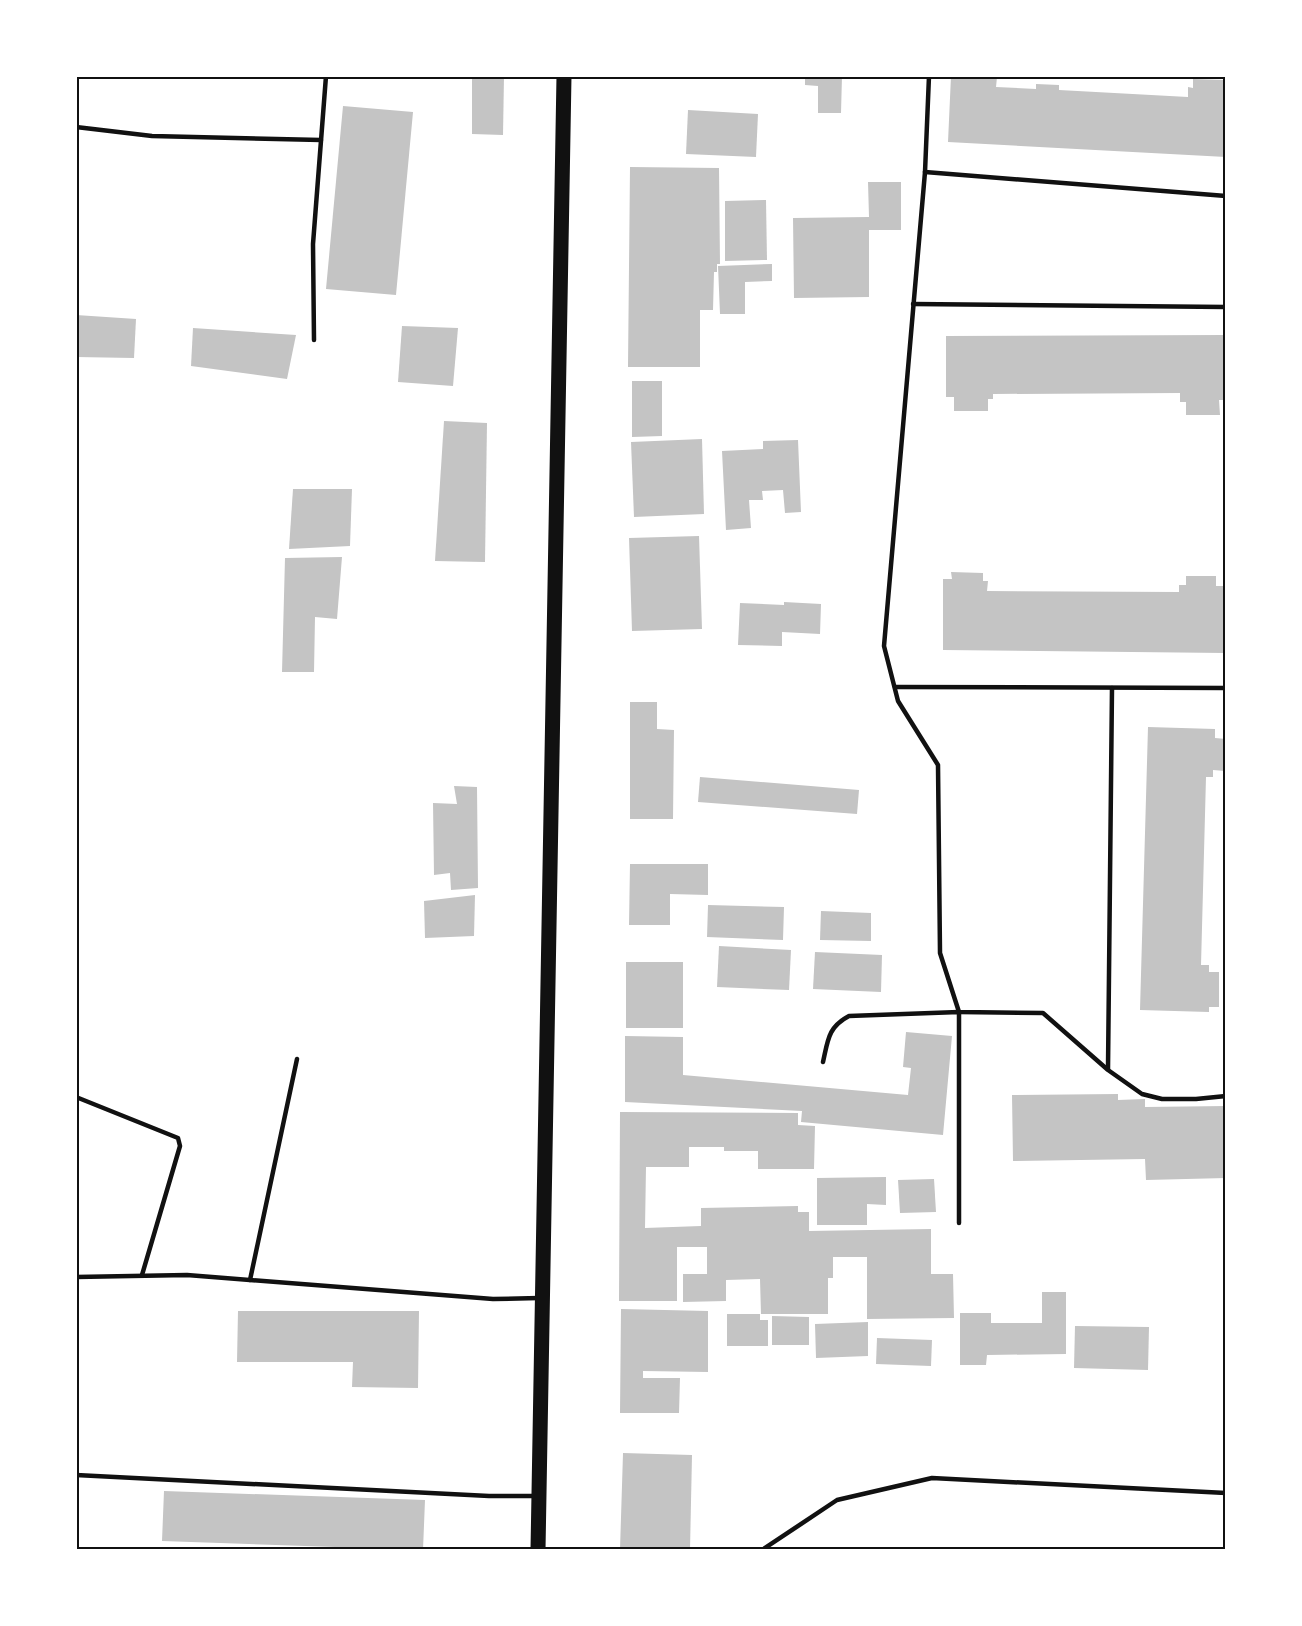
<svg xmlns="http://www.w3.org/2000/svg" width="1302" height="1626" font-family="'Work Sans',sans-serif">
<style>
.building{fill:#c4c4c4}
.lines{fill:none;stroke-linecap:round;stroke-linejoin:round}
.service{stroke:#111;stroke-width:4.5}
.primary{stroke:#111;stroke-width:15}
.neatline{fill:none;stroke:#111;stroke-width:2}
</style>
<rect width="100%" height="100%" fill="#fff"/>
<g class="building">
<path d="M472,76H504L503,135L472,134Z"/>
<path d="M805,76H842L841,113H818V86L805,85Z"/>
<path d="M951,76L997,77L996,87L1036,89V84L1059,85V90L1188,97V87L1193,88V79L1225,80L1226,157L948,142Z"/>
<path d="M343,106L413,112L396,295L326,289Z"/>
<path d="M688,110L758,114L756,157L686,154Z"/>
<path d="M630,167L719,168L720,264H717V272H714L713,310H700V367H628Z"/>
<path d="M868,182H901V230H869V297L794,298L793,218L869,217Z"/>
<path d="M766,200L767,260L725,261V201Z"/>
<path d="M772,264V281L745,282V314H720L718,266Z"/>
<path d="M76,315L136,319L134,358L76,357Z"/>
<path d="M402,326L458,328L453,386L398,382Z"/>
<path d="M193,328L296,335L287,379L191,366Z"/>
<path d="M1226,335V400H1219L1220,415H1186V402H1180V393L993,394V399H988V411H954V397H946V336Z"/>
<path d="M632,381H662V436L632,437Z"/>
<path d="M444,421L487,423L485,562L435,561Z"/>
<path d="M702,439L704,514L634,517L631,442Z"/>
<path d="M798,440L801,512L785,513L783,490L762,491L763,500H749L751,528L726,530L722,451L763,449V441Z"/>
<path d="M293,489H352L350,546L289,549Z"/>
<path d="M699,536L702,629L632,631L629,538Z"/>
<path d="M342,557L337,619L315,617L314,672H282L285,558Z"/>
<path d="M951,572L983,573V581H988L987,591L1179,592V585H1186V576H1216V586H1226L1225,653L943,650V579H952Z"/>
<path d="M784,602L821,604L820,634L782,632V646L738,645L740,603L784,605Z"/>
<path d="M630,702H657V729L674,730L673,819H630Z"/>
<path d="M1148,727L1215,729V738L1226,739L1225,771L1213,770V777H1206L1201,965H1209V972H1219V1007H1209V1012L1140,1010Z"/>
<path d="M700,777L859,790L857,814L698,802Z"/>
<path d="M454,786L477,787L478,888L451,890L450,873L434,875L433,803L457,804Z"/>
<path d="M630,864H708V895L670,894V925H629Z"/>
<path d="M475,895L474,936L425,938L424,901Z"/>
<path d="M708,905L784,907L783,940L707,937Z"/>
<path d="M821,911L871,913V941L820,940Z"/>
<path d="M719,946L791,950L789,990L717,987Z"/>
<path d="M815,952L882,955L881,992L813,989Z"/>
<rect x="626" y="962" width="57" height="66"/>
<path d="M906,1032L952,1036L943,1135L801,1122L802,1111L625,1102V1036L683,1037V1075L908,1095L911,1068L903,1067Z"/>
<path d="M1118,1094V1100L1145,1099V1107L1226,1106V1178L1146,1180L1145,1159L1013,1161L1012,1095Z"/>
<path d="M620,1112L798,1113V1125L815,1126L814,1169H758V1151H724V1147H689V1167H646L645,1228L701,1226V1208L798,1206V1212H809V1231L931,1229V1274H953L954,1318L867,1319V1257H833V1278H828V1314H761L760,1279L726,1280V1301L683,1302V1274H707V1247H677V1301H619Z"/>
<path d="M886,1177V1205L867,1204V1225H817V1178Z"/>
<path d="M934,1179L936,1212L900,1213L898,1180Z"/>
<path d="M1042,1292H1066V1354L987,1355L986,1365H960V1313H991V1323H1042Z"/>
<path d="M621,1309L708,1311V1372L643,1371V1378H680L679,1413H620Z"/>
<path d="M238,1311H419L418,1388L352,1387L353,1362H237Z"/>
<path d="M727,1314H760V1320H768V1346H727Z"/>
<path d="M772,1316L809,1317V1345H772Z"/>
<path d="M868,1322V1356L816,1358L815,1324Z"/>
<path d="M1075,1326L1149,1327L1148,1370L1074,1368Z"/>
<path d="M877,1338L932,1340L931,1366L876,1364Z"/>
<path d="M623,1453L692,1455L690,1550H620Z"/>
<path d="M164,1491L425,1500L423,1550H335V1547L162,1541Z"/>
</g>
<g class="lines">
<g class="service">
<path d="M929,76L925,172L884,646L898,701L938,765L940,953L959,1012L1043,1013L1108,1070L1142,1094L1162,1099H1196L1226,1096"/>
<path d="M76,127L152,136L321,140"/>
<path d="M925,172L1226,196"/>
<path d="M913,304L1226,307"/>
<path d="M314,340L313,244L326,76"/>
<path d="M895,687L1226,688"/>
<path d="M823,1062C828,1040 828,1027 849,1016L959,1012V1223"/>
<path d="M1108,1069L1112,688"/>
<path d="M76,1097L178,1138L180,1146L142,1275"/>
<path d="M76,1277L187,1275L493,1299L539,1298"/>
<path d="M250,1280L297,1059"/>
<path d="M76,1475L489,1496H537"/>
<path d="M762,1550L837,1500L932,1478L1226,1493"/>
</g>
<path class="primary" d="M538,1550L564,76"/>
</g>
<rect width="1302" height="1626" fill="none" stroke="#ffffff" stroke-width="156"/>
<rect x="78" y="78" width="1146" height="1470" class="neatline"/>
</svg>
